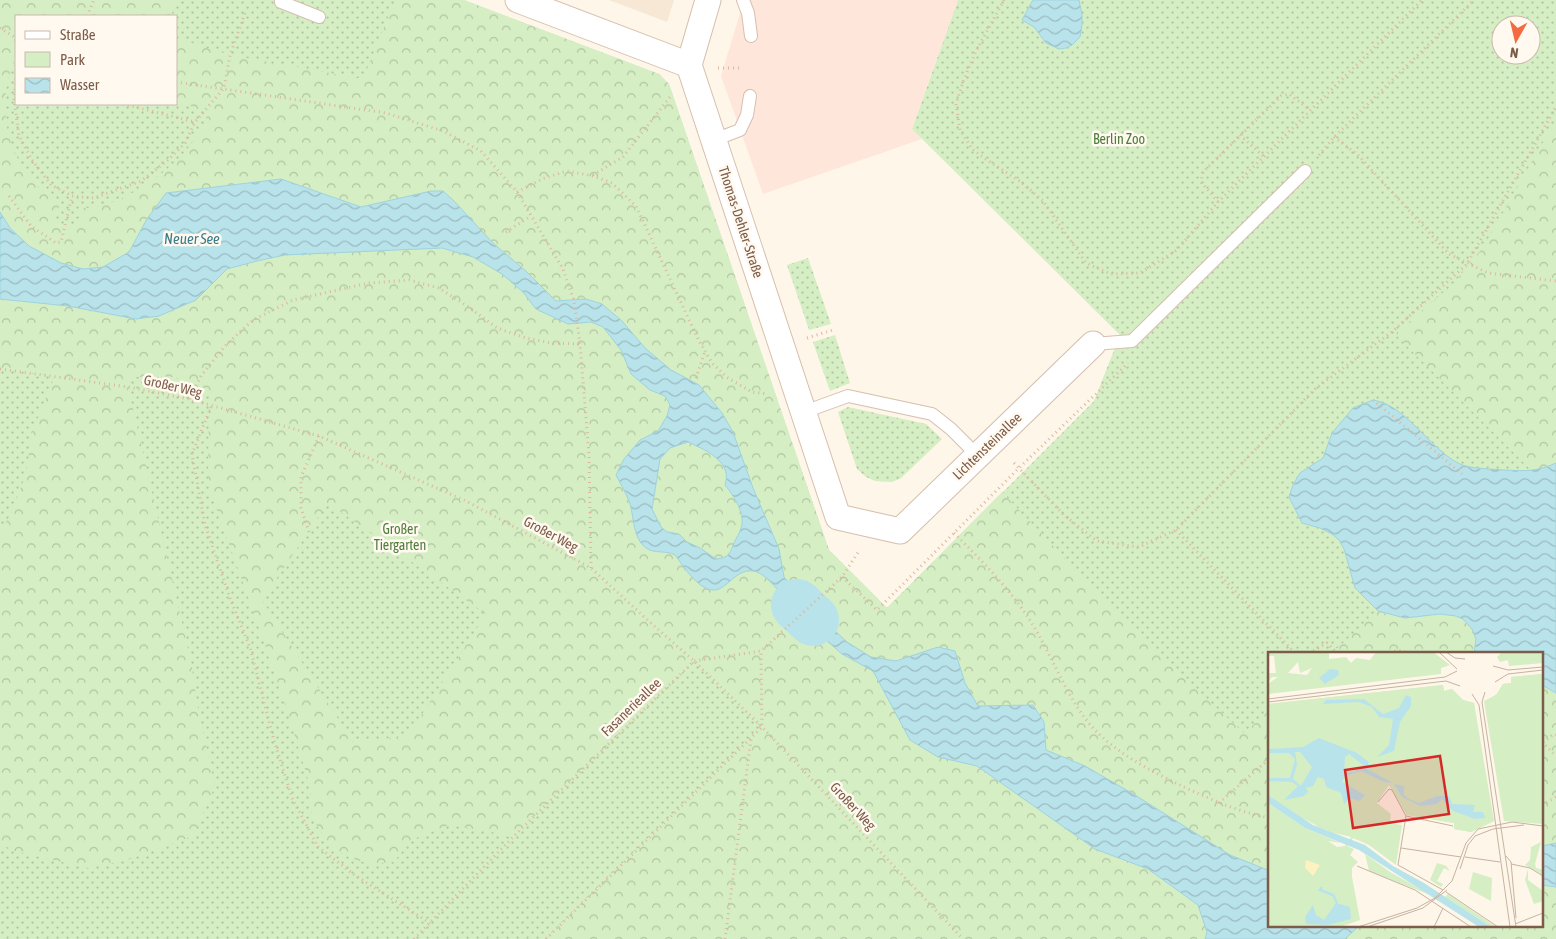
<svg xmlns="http://www.w3.org/2000/svg" width="1556" height="939" font-family="'Asap Condensed',sans-serif">
<style>
.residential{fill:#f7e8d5}
.commercial{fill:#ffe6db}
.green{fill:url(#green-dots);fill-rule:evenodd}
.forest{fill:url(#forest-crowns);fill-rule:evenodd}
.water{fill:url(#water-waves);stroke:#9ed3de;fill-rule:evenodd}
.lines{fill:none;stroke-linecap:round;stroke-linejoin:round}
.river{stroke:#b9e3eb;stroke-width:52}
.service-casing{stroke:#d5bfae;stroke-width:14}
.minor-casing{stroke:#d5bfae;stroke-width:27}
.path{stroke:#ddb79e;stroke-width:3;stroke-dasharray:1 4;stroke-linecap:butt}
.service{stroke:#fff;stroke-width:12}
.minor{stroke:#fff;stroke-width:25}
.labels{text-anchor:middle;dominant-baseline:central;stroke-width:5;stroke-linejoin:round;paint-order:stroke}
.park-label{font-size:14px;fill:#4e7d3c;stroke:#fff9f0}
.street-label{font-size:14px;fill:#7c5b48;stroke:#fff9f0}
.water-label{font-size:15px;font-style:italic;fill:#3c7c8a;stroke:#fff9f0}
.inset-river{fill:none;stroke:#b9e3eb;stroke-width:2.5}
.inset-road{fill:none;stroke:#c6b3a3;stroke-width:1}
.view{fill:#d62828;fill-opacity:0.15;stroke:#d62828;stroke-width:2.5}
.inset-edge{fill:none;stroke:#7c5b48;stroke-width:2.5}
</style>
<defs>
<pattern id="green-dots" width="8" height="8" patternUnits="userSpaceOnUse" patternTransform="scale(1.25)"><rect width="8" height="8" fill="#d5eec4"/><path d="M2 2h.1M6 6h.1" fill="none" stroke="#b2c4a1" stroke-width="1.8" stroke-linecap="round"/></pattern>
<pattern id="forest-crowns" width="20" height="18" patternUnits="userSpaceOnUse" patternTransform="scale(1.25)"><rect width="20" height="18" fill="#d5eec4"/><path d="M2 6a3 3 0 1 1 6 0M12 15a3 3 0 1 1 6 0" fill="none" stroke="#b2c4a1"/></pattern>
<pattern id="water-waves" width="16" height="10" patternUnits="userSpaceOnUse" patternTransform="scale(1.25)"><rect width="16" height="10" fill="#b9e3eb"/><path d="M0 5q4-4 8 0t8 0" fill="none" stroke="#9bbbc0"/></pattern>
</defs>
<rect width="100%" height="100%" fill="#fef6e8"/>
<path class="residential" d="M609,0H674L667,22Z"/>
<path class="commercial" d="M744,0H958L912,128L922,139L763,194L721,76Z"/>
<g class="green">
<path d="M0,0H464L659,74L669,84L829,550L887,608L1094,401L1120,335L912,129L958,0H1556V939H0ZM16,16H176V104H16ZM1501,25H1531V55H1501ZM1270,653H1542V925H1270Z"/>
<path d="M808,258L831,324L809,330L787,265Z"/>
<path d="M835,335L850,383L830,391L813,342Z"/>
<path d="M848,407L926,424L942,439L900,479L891,482L875,481L866,477L857,469L838,412Z"/>
</g>
<g class="forest">
<path d="M0,0H177L171,16H16V60H14C11,70 7,80 6,90C0,135 21,180 59,204L55,222L77,227L82,208C118,208 159,179 183,154C194,142 203,125 211,112L176,102V38L230,55L363,79L395,0H464L659,74L669,84L829,550L887,608L1002,492L1139,637L1244,733L1270,710V871L1230,855L1135,795L1085,766L1046,750L1044,722L1033,705L978,706L965,683L955,651L938,647L896,661L871,657L847,642L818,616L809,625L842,654L873,671L910,740L938,757L977,766L1095,849L1148,869L1198,905L1207,932L1205,939H545L761,727L694,661L514,836L449,825L411,840L394,862L370,864L350,858L330,846L312,818L310,786L287,710L262,636L208,485L209,390L174,377H131L128,387L191,662L198,708L215,786L193,836L127,860L88,868L14,851L0,843V531L11,514L26,474L32,432L55,376L0,369V299L68,306L136,319L159,316L196,300L227,269L257,261L285,255L442,248L473,257L502,274L523,292L536,309L568,324L591,322L603,327L621,350L631,374L650,390L665,396L670,405L667,416L658,432L640,441L624,459L616,475L630,504L637,535L651,551L670,552L676,555C684,567 702,596 719,589C725,587 730,581 735,577C740,573 746,570 753,571C768,573 783,597 792,608L802,599L784,577L779,549L753,488L733,432L722,413L699,385L671,370L645,348L622,321L586,299L556,302L527,272L493,243L453,200L443,191H431L361,207L281,179L147,219L129,253L104,267L83,269L61,263L29,246L10,228L0,212ZM328,503L486,614L408,736L353,742L262,600Z"/>
<path d="M1556,119V463L1532,471L1395,334L1454,283L1484,246Z"/>
<path d="M688,442C701,448 723,457 726,473C727,476 726,482 725,485C734,496 746,514 741,528C740,533 736,538 735,543C730,553 729,558 716,559L700,548L687,542L679,534L667,532L661,527L652,509L660,459L670,448Z"/>
<path d="M1378,611C1386,614 1395,617 1404,617C1424,619 1453,607 1467,624C1475,634 1476,641 1474,653H1332Z"/>
<path d="M1542,685L1556,693V843L1542,846Z"/>
<path d="M1542,885L1556,887V939H1345L1360,925H1542Z"/>
</g>
<g class="water">
<path d="M1033,0H1079L1082,15V25L1080,37L1072,45L1066,48L1059,49L1046,43L1034,27L1022,20Z"/>
<path d="M281,179L361,207L431,191H443L453,200L493,243L527,272L556,301L586,299L602,304L622,321L645,348L671,370L699,385L722,413L733,432L753,488L779,549L784,577L802,599L793,608C783,598 768,573 753,571C746,570 740,573 735,577C730,581 725,586 719,589C702,596 684,567 675,555C666,550 655,554 646,548C633,539 634,517 630,504C627,494 621,485 616,475L624,459L640,440L658,431L667,416L670,405L665,396L650,390L631,374L621,350L603,327L591,322L568,324L536,309L523,292L502,274L473,257L442,248L285,255L257,261L227,269L196,300L159,316L136,319L68,306L0,299V212L10,228L29,246L61,263L83,269L103,267L129,252L147,219L166,193ZM688,442C701,448 723,457 726,473C727,476 726,482 725,485C734,496 746,514 741,528C740,533 736,538 734,543C730,553 729,558 716,559L700,548L687,542L679,534L667,532L661,527L652,509L660,459L670,448Z"/>
<path d="M1373,400C1406,405 1429,448 1458,463C1468,469 1492,469 1504,470C1525,471 1536,472 1556,463V693L1542,685V653H1474L1476,639L1472,629L1463,619L1456,616L1440,614L1405,618L1378,611L1355,588L1344,549L1339,540L1332,534L1320,528L1302,523L1289,497L1293,485L1300,473L1323,458L1332,433L1353,408Z"/>
<path d="M818,615L847,642L871,657L896,661L938,647L955,651L965,683L978,706L1033,705L1044,722L1046,750L1085,766L1135,795L1230,855L1270,871V925H1360L1345,939H1205L1207,932L1198,905L1148,869L1095,849L977,766L938,757L910,740L873,671L842,654L809,625Z"/>
<path d="M1556,843V887L1542,885V846Z"/>
</g>
<g class="lines">
<path class="river" d="M797,605L813,620"/>
<g class="service-casing">
<g id="service">
<path d="M281,0V2L319,17"/>
<path d="M743,0L748,13L751,36"/>
<path d="M714,140L740,130L747,115L750,96"/>
<path d="M1093,344L1132,341L1305,171"/>
<path d="M804,412L848,396L932,414L951,429L978,456"/>
</g>
</g>
<g class="minor-casing">
<g id="minor">
<path d="M518,0L689,65"/>
<path d="M689,65L838,517L900,531L1093,344"/>
<path d="M689,65L708,0"/>
</g>
</g>
<g class="path">
<path d="M1004,0L975,53L963,82L956,104L960,130L972,149L984,158L1021,182L1043,201L1086,263L1111,274L1140,273L1177,250L1218,202L1422,0"/>
<path d="M87,16L94,0"/>
<path d="M0,28L16,38"/>
<path d="M718,68H740"/>
<path d="M16,79L14,99L19,136L32,160L51,185L72,196L94,198L141,181L167,161L185,143L195,122L224,88L230,55L245,13"/>
<path d="M176,82L386,113L443,131L481,151L517,192L563,269L574,300L580,344L589,455L591,568"/>
<path d="M123,104L195,122"/>
<path d="M1240,135L1263,156"/>
<path d="M1334,137L1358,155L1449,254L1488,273L1556,281"/>
<path d="M1319,155L1334,137L1474,0"/>
<path d="M593,175L623,157L670,97"/>
<path d="M517,192L542,179L567,171L593,176L612,183L636,206L698,339L712,363L728,378L752,392L767,394"/>
<path d="M9,196L31,226L56,243L61,242L72,196"/>
<path d="M1218,202L1201,182L1203,172L1281,96L1289,94L1310,110"/>
<path d="M506,232L531,216"/>
<path d="M807,338L833,330"/>
<path d="M0,369L128,387L189,399L319,436L466,501L591,568L652,624L694,661L762,727L963,939"/>
<path d="M696,378L705,351"/>
<path d="M189,399L201,376L225,346L253,320L293,300L369,283L409,280L439,288L467,306L497,328L526,338L551,343L580,344"/>
<path d="M1373,400L1462,474"/>
<path d="M211,407L192,454L205,525L231,601L250,647L273,737L292,798L318,847L356,876L430,923"/>
<path d="M1014,463L1064,515L1097,541L1139,547L1176,530L1315,389L1393,331L1467,264L1556,107"/>
<path d="M1176,530L1295,653"/>
<path d="M309,532L301,508V477L319,436"/>
<path d="M954,533C982,561 1010,589 1031,622C1054,658 1069,706 1100,735C1125,758 1155,773 1184,787C1212,800 1239,812 1270,818"/>
<path d="M842,577L877,610L1019,468L1128,363"/>
<path d="M1309,653L1327,643L1337,653"/>
<path d="M1390,653L1398,650L1410,653"/>
<path d="M1542,742L1556,756"/>
<path d="M1543,742L1554,734L1556,735"/>
<path d="M1219,803L1270,758"/>
<path d="M1542,805L1556,797"/>
<path d="M414,939L514,836L694,661L761,651L842,577L859,551"/>
<path d="M546,939L762,727L761,651"/>
<path d="M725,939L751,739"/>
</g>
<use href="#service" class="service"/>
<use href="#minor" class="minor"/>
</g>
<g class="labels">
<g class="park-label">
<text x="1119" y="139">Berlin Zoo</text>
<text x="400" y="529">Großer<tspan x="400" dy="16">Tiergarten</tspan></text>
</g>
<g class="street-label">
<text transform="translate(741 222) rotate(72)">Thomas-Dehler-Straße</text>
<text transform="translate(173 386) rotate(13)">Großer Weg</text>
<text transform="translate(987 446) rotate(-44)">Lichtensteinallee</text>
<text transform="translate(551 534) rotate(28)">Großer Weg</text>
<text transform="translate(631 707) rotate(-44)">Fasanerieallee</text>
<text transform="translate(853 806) rotate(47)">Großer Weg</text>
</g>
<g class="water-label">
<text x="192" y="238">Neuer See</text>
</g>
</g>
<g transform="translate(1268 652)">
<rect width="275" height="275" fill="#fef6e8"/>
<path d="M234,0H275V11L241,14L240,8L232,10L229,5ZM275,22V172L236,169L216,49L228,43L235,32L243,31V25ZM175,33L176,39L184,37L195,48L206,51L226,169L203,180L186,177V171L139,163L121,133L109,151L123,162L122,171L134,173L128,213L101,193L85,186L79,194L86,197L82,203L90,210L84,216V225L92,268L72,275H0V151L37,176L73,191L60,189L69,195L77,194L83,185L52,176L0,143V52ZM97,202L122,220L165,244L101,219ZM169,211L185,216L178,214L182,219L176,216L169,229L175,232L173,235L162,228ZM260,217V228L275,239V249L266,252L257,228ZM205,220L224,226L223,249L201,237ZM180,242L228,275H223L177,245Z" fill="#d5eec4"/>
<path d="M0,0H61V7L78,5L83,11L88,6L102,8L108,0H165L182,13L173,16V22L0,42V32L10,25H4L0,30V21H8L6,4H0ZM30,10L32,21L44,16L39,23L20,21ZM275,22V27H270L275,33L263,59L232,37L235,32L243,31V25ZM175,33L176,39L184,37L195,48L206,51L209,75L200,76L181,63L192,50L187,46L176,60L171,56L161,63L145,61L131,74L143,54V49L138,43L128,47L130,56L115,62L92,47L55,52L91,50L104,55L107,62L119,68L125,66L126,78L121,93L110,102L125,101L130,76L140,85L142,90L139,94L144,101L127,124L132,127L142,115L152,112L164,140H169L160,116L165,110H172L177,121L174,139H185L190,115H205L214,119L226,169L203,180L186,177V171L139,163L121,133L115,141L98,128L90,136L78,133L75,126L92,119L116,130L121,129L99,117L100,110L79,96L54,87L35,95L0,97V63L8,67L15,66L12,58L0,60V52ZM126,132L136,134V143L141,147L151,151L169,144H180L184,152L206,153L205,160H215L217,166L207,167L182,157L174,147L162,154H152L134,144ZM230,41L263,64L260,79L223,81L219,49ZM157,66L162,74L152,87L140,72L141,69ZM172,78L182,82L181,88L176,98L162,101L159,96ZM201,85L211,86L215,107L194,100L196,88ZM239,85H254L263,92L265,101L230,108L225,90ZM27,100H32L44,115L33,134L25,127L30,109ZM0,101L25,103L27,114L22,126H0ZM80,102L95,112L87,120L76,121L74,115ZM234,117L260,131L265,141L258,158L275,153L270,163L262,160L256,164L250,161L238,163L255,166L261,163L272,164L275,160V170L237,167L231,119ZM0,129L28,132L29,135L16,146L19,148L38,142L58,147L61,160L57,165L45,162L38,166L72,179L63,166L68,146L60,138H70L78,149L82,146L92,154L78,182L81,184L65,181L34,166L0,143ZM273,190L267,212L268,216L275,218V223L257,213L262,208L263,195Z" fill="#d5eec4" fill-rule="evenodd"/>
<path d="M38,208L52,213L45,224L37,216Z" fill="#fff2c1"/>
<path d="M62,17L70,18L71,23L57,32L51,26ZM138,43L143,45V54L132,70L126,99L109,105L121,93L125,67L111,65L104,55L91,50L55,52L58,48L96,47L115,62L131,56ZM51,86L89,101L101,110L99,117L125,131L116,130L93,119L77,124L74,130L97,143L92,149L82,146L76,152L73,141L58,135L56,127L50,125L45,134L38,136L40,140L36,144L16,148L30,134L24,130L0,129V126H22L27,107L21,101H0V97L35,95ZM32,100L44,115L33,134L25,127L29,112L27,100ZM81,102L95,113L86,120L76,121L77,105ZM126,132L136,134V143L141,147L151,151L169,144H181L184,152L207,153L205,160H215L217,166L207,167L185,159L174,147L169,152L152,154L134,145ZM0,143L45,173L97,193L125,214L156,231L223,275H211L91,198L37,176L0,151ZM68,251L82,255L83,267L60,273L38,272L37,265L45,253L48,263L56,268Z" fill="#b9e3eb" fill-rule="evenodd"/>
<path class="inset-river" d="M54,235L52,238L65,243L69,251"/>
<path class="inset-road" d="M171,0L189,17M178,0L187,6L197,7M225,14L240,18L275,15M227,30L240,22L275,18M217,40L214,50L248,275M204,42L211,53L242,275M0,47L177,25L189,19M0,50L178,29L192,34M110,150L121,137L124,138L138,164M138,164L130,213L175,238M138,164L185,174M133,196L193,205M238,204L243,210L248,266M197,205L232,210M243,212L262,216L275,224M89,214L147,238L203,275M192,217L200,193L207,184L225,177L256,173M178,240L230,275M247,272L275,261M90,275L149,256L167,246L184,229L198,191L210,177L244,170L275,174M99,275L155,256L179,238M166,275L175,256"/>
<path class="view" d="M172,104L181,162L85,176L77,118Z"/>
<rect width="275" height="275" class="inset-edge"/>
</g>
<rect x="15" y="15" width="162" height="90" fill="#fff9f0" stroke="#cbbaad"/>
<rect x="25" y="31" width="25" height="8" fill="#ffffff" stroke="#cbbaad"/>
<text x="60" y="40" font-size="15" fill="#7c5b48">Straße</text>
<rect x="25" y="52" width="25" height="15" fill="#d5eec4" stroke="#cbbaad"/>
<text x="60" y="65" font-size="15" fill="#7c5b48">Park</text>
<rect x="25" y="78" width="25" height="15" fill="url(#water-waves)" stroke="#cbbaad"/>
<text x="60" y="90" font-size="15" fill="#7c5b48">Wasser</text>
<g transform="translate(1516 40) rotate(188)"><circle r="24" fill="#fff9f0" stroke="#cbbaad"/>
<path d="M0-4L9 19L0 12L-9 19Z" fill="#f46b41"/>
<text y="-8" font-size="14" font-weight="bold" text-anchor="middle" fill="#7c5b48">N</text>
</g>
</svg>
